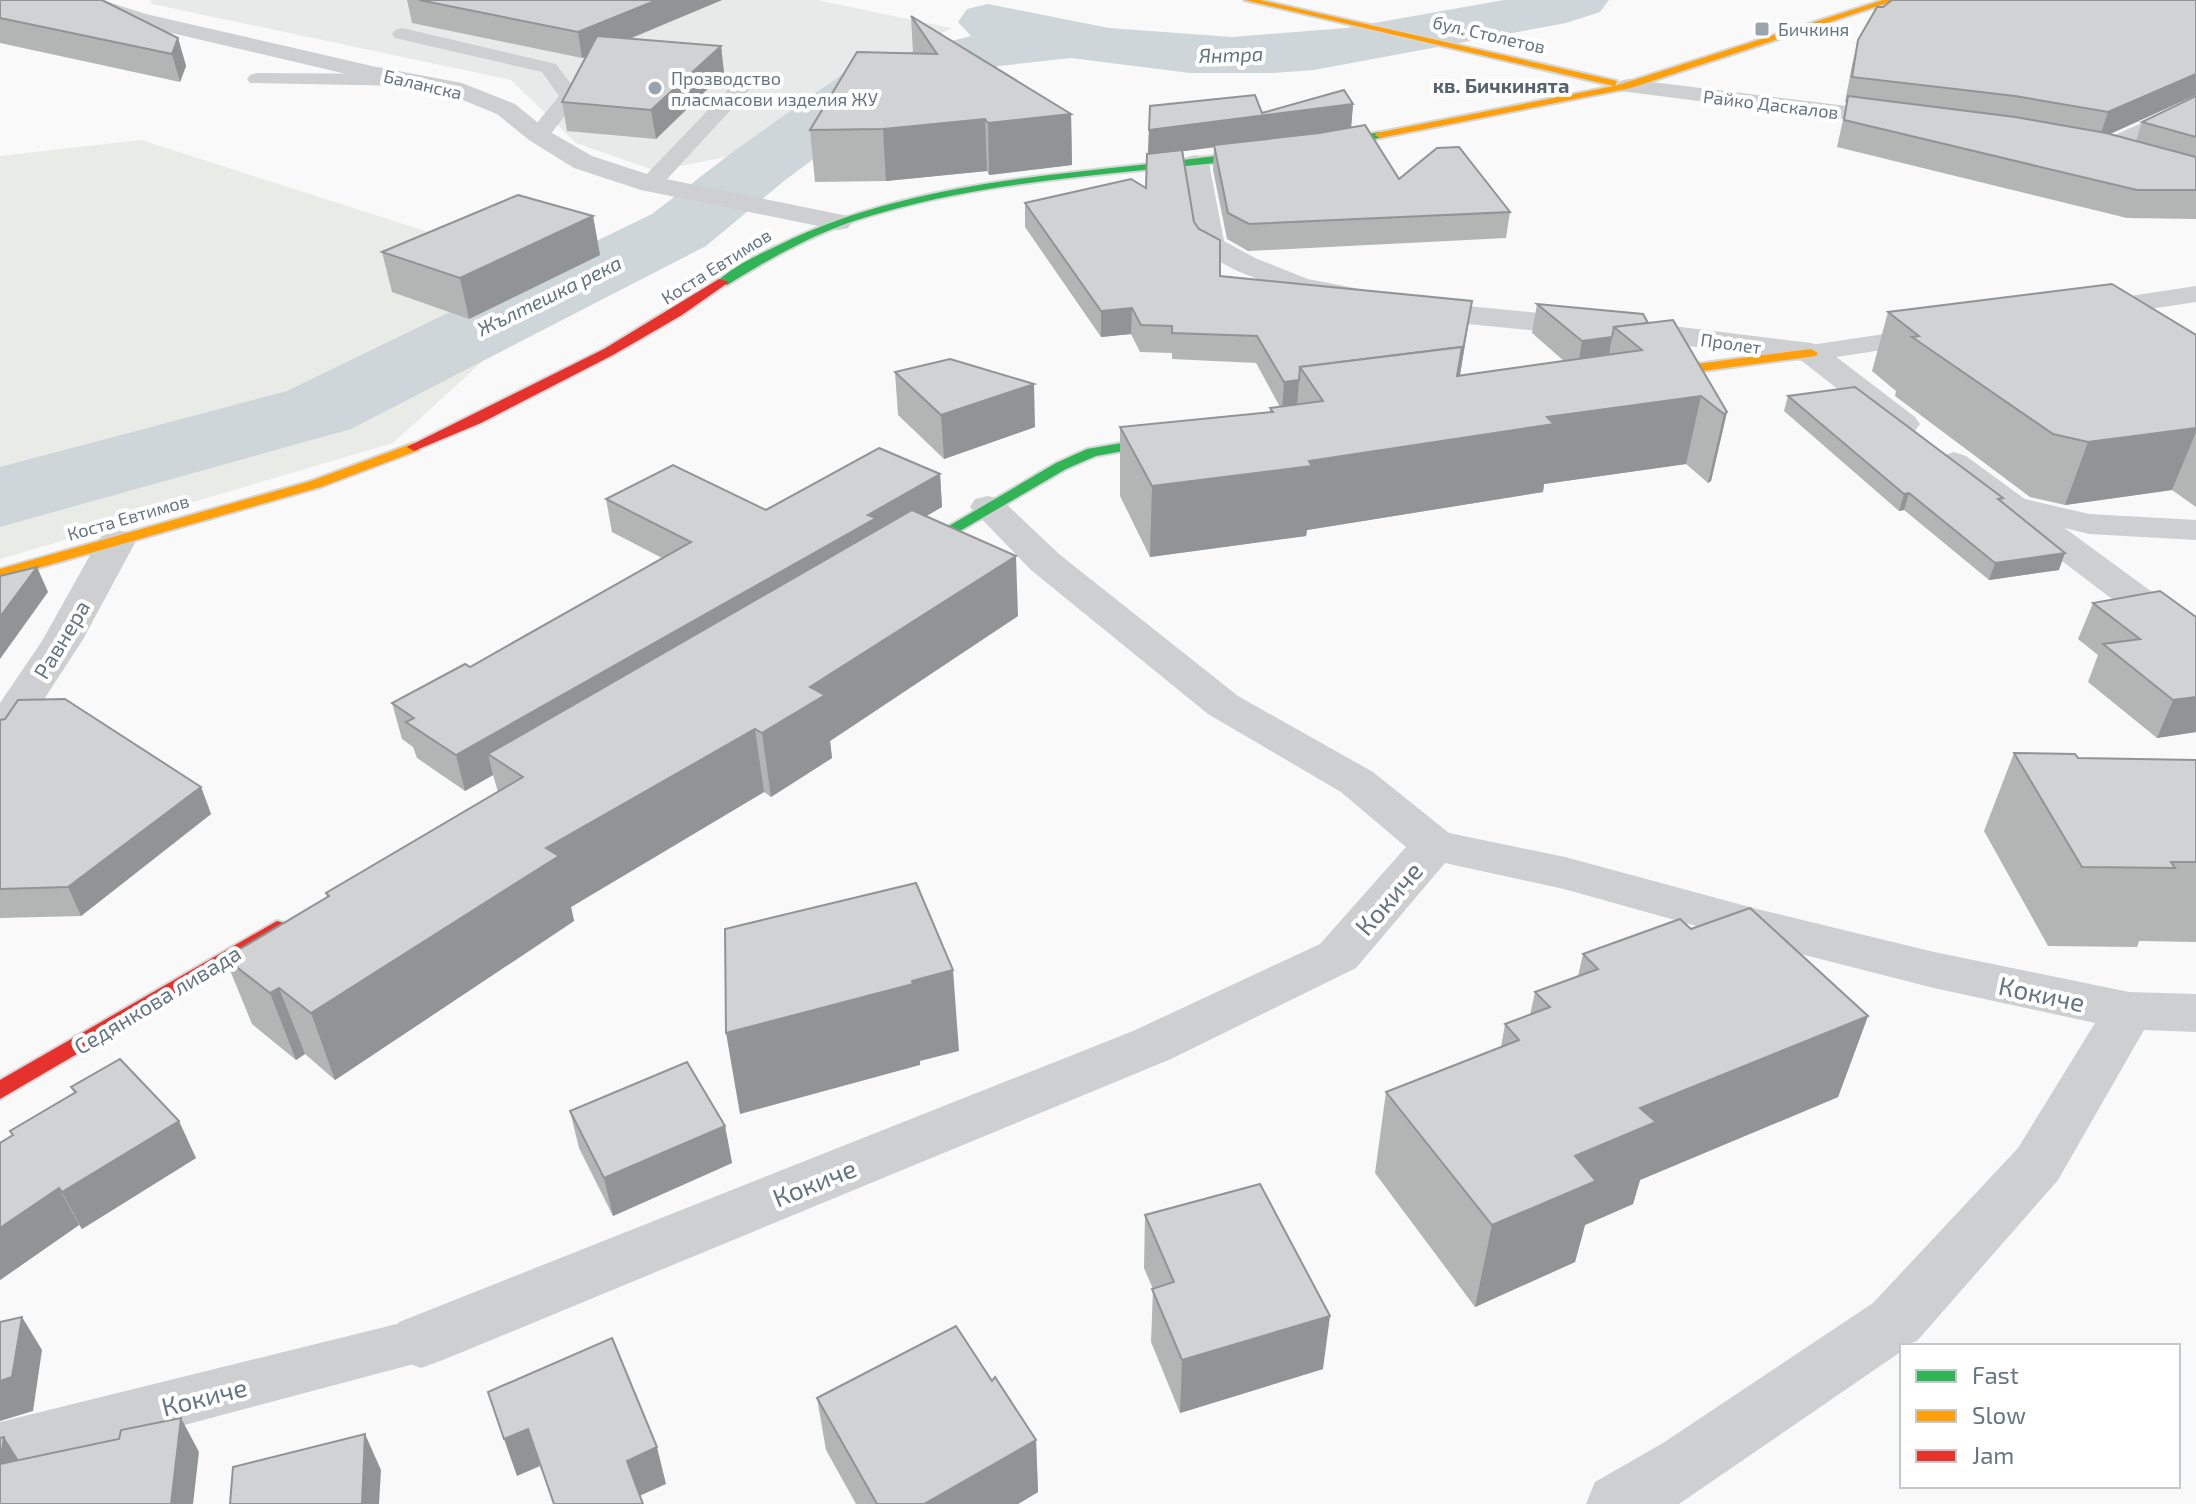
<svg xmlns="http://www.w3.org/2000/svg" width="2196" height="1504" font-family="'Exo 2',sans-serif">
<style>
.built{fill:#e8e9e9}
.green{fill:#e8ebe6}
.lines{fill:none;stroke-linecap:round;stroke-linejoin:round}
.river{fill:#ced6d9;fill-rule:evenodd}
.fast-casing{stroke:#d5d6d7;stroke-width:4}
.slow-casing{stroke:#d5d6d7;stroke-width:4}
.jam-casing{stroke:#d5d6d7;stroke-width:4}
.lane{fill:#cecfd0;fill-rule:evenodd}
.street{fill:#cecfd0;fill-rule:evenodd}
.fast{fill:#30b455;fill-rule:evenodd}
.slow{fill:#ff9f0a;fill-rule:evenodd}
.jam{fill:#e5322d;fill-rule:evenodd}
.wall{fill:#b3b5b5}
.shaded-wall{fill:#929394}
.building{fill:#d0d2d3;stroke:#929394;stroke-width:2}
.poi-dot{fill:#99a4ac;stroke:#fff;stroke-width:3}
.labels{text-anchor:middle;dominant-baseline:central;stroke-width:8;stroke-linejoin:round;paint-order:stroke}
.far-poi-label{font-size:18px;fill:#657683;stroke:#fff;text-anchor:start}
.far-street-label{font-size:18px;fill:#657683;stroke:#fff}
.far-water-label{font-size:20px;font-style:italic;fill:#60757c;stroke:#fff}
.far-neighbourhood-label{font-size:20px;font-weight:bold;fill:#57646e;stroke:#fff}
.street-label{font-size:22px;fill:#657683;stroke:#fff}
.near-street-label{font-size:26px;fill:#657683;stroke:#fff}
</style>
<rect width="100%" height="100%" fill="#f9f9f9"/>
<path class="built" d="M150,0H817L951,28L726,157L656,171L576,143L511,80L152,4Z"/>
<path class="green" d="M141,140L447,238L520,327L393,443L0,559V156Z"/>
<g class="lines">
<path class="river" d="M1504,0H1609L1600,12L1566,23L1314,70L1273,73H1190L1071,58L999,66L900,94L784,181L706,246L351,429L0,527V467L287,391L652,214L734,151L854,66L971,36L958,22L967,9L988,4L1109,28L1232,37L1346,28Z"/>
<g class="fast-casing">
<g id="fast">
<path d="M1380,132L1385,135L1384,137C1210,176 1027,165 857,220C811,235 769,259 727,285L717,282C733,266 758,255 779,245C891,190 1017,178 1139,165C1220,156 1300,146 1380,132Z"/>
<path d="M1179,433L1184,434V440L1096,456L1066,469L907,562H895L893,559L1056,463L1087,449Z"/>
</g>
</g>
<g class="slow-casing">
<g id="slow">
<path d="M1244,0H1260L1617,81L1615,86L1883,0H1896L1631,88L1380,138L1375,135L1376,133L1614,86Z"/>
<path d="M1811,349L1818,353L1816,356L1643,379L1636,375L1643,371Z"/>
<path d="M414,443L419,444V450L321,487L0,579V569L311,481Z"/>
</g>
</g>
<g class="jam-casing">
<g id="jam">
<path d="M719,279L729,282L682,315L613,355L481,423L414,451L407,447L604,349Z"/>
<path d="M277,921L284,923L287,928L284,933L0,1099V1080Z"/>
</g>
</g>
<g class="lane">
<path d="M402,28L556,64L580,96L546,140H530L527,135L559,96L542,72L395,38L392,34L395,30Z"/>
<path d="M257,73L409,74L419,80L409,86L250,83L247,79L250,75Z"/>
<path d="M742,80L749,82L752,86L749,90L658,189H642L638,184L642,179L735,82Z"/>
<path d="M2196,286V302L2090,318L2081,316L2077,310L2081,304L2090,302Z"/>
<path d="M1930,327L1940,329L1944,335L1940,341L1811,361L1801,359L1797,353L1801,347L1811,345Z"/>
<path d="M2008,495L2089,514L2196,520V540L2089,534L1997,511L1992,504L1997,497Z"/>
<path d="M421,1318L440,1325L448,1341L440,1357L0,1474V1422Z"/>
</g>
<g class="street">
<path d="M75,0H102L146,14L372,66L462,83L515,104L547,130L592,156L656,177L848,216L852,222L848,228L838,230L641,190L574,168L529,140L497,114L448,94L372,80L133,24L93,13Z"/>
<path d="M1628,79L1904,113L1913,115L1916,120L1913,125L1904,127L1620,91L1616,86L1620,81Z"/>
<path d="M2196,98V114L2111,155H2093L2089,150L2093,145Z"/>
<path d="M1196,155L1205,157L1209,163L1224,241L1255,258L1308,279L1427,302L1681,327L1811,343L1822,346L1915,417L1920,424L1915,431L1903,434L1891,431L1802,361L1681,345L1427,320L1289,292L1235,270L1200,251L1196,245L1183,163L1187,157Z"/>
<path d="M1954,452L1966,456L2196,624V655L2182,652L1942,470L1936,463L1942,456Z"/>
<path d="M988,496L1001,499L1059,554L1238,696L1373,772L1449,833L1565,857L1757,909L1934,952L2129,992L2196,994V1032L2144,1030L2058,1180L1917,1341L1902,1346V1351L1679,1504H1586L1595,1482L1663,1443L1873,1303L2018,1148L2095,1023L1934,988L1757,943L1564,889L1445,863L1356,968L1171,1059L443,1360L421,1368L399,1360L390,1341L399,1322L1133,1031L1320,944L1406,847L1341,792L1208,714L1031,570L970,507L975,499Z"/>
<path d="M117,530L130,533L136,541L82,641L15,744L0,748V703L42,641L98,541L104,533Z"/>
</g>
<use href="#fast" class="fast"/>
<use href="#slow" class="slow"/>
<use href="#jam" class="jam"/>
</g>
<g class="wall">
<path d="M0,0L178,38L186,66L180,82L0,43Z"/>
<path d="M407,0H722L630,39L721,46L724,73L656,139L567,131L562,102L586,57L582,58L412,23Z"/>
<path d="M911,16L1071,114L1072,165L989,175L987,171L886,181L815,182L810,130L913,53Z"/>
<path d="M1858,40L2196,95L2110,134L2136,141L2142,122L2196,96V219L2127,218L1837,147L1847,102H1845L1852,65Z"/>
<path d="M1353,104L1351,127L1399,179L1510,212L1506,238L1248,251L1227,239L1213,170L1214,147L1183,151L1194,222L1220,276L1472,301L1460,375L1564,361L1532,333L1537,304L1648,323L1727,412L1711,481L1708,483L1686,464L1544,484L1543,492L1307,530L1306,536L1150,557L1120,496V427L1270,412V408L1280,407L1256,363L1172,359V353L1140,352L1131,334L1101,337L1025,227V203L1146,188L1149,130L1262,113Z"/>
<path d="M593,216L600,255L469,319L392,292L382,252Z"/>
<path d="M1888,312L2196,335V507L2172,490L2065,505L2030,497L1895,396L1896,391L1872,371Z"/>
<path d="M895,372L1035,427L944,459L898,415Z"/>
<path d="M1788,396L2003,498L2002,502L2059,570L1989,580L1904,510L1899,511L1784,411Z"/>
<path d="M940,474L942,507L926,516L1018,616L830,741L832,758L771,797L764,792L571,907L574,921L335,1080L305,1054L296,1060L252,1024L225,958L327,897L326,893L498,792L493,775L465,791L417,758L413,747L402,739L392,703L470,667L662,558L612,532L606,499L766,510Z"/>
<path d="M2093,603L2195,617L2196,615V732L2157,738L2088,682L2098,655L2078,639Z"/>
<path d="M0,720L201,787L211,814L81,916L0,918Z"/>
<path d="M2014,753L2078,758L2196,760V942L2139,941L2137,947L2048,946L1984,831Z"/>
<path d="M1691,929L1868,1016L1838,1097L1640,1180L1633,1204L1585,1225L1575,1262L1475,1307L1375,1173L1386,1092L1501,1047L1505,1024L1530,1015L1535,992L1578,976L1583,954Z"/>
<path d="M71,1087L196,1158L82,1229L79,1225L0,1280V1143L12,1135L10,1131L74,1093Z"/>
<path d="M570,1111L725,1126L732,1163L613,1216L579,1148Z"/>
<path d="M1145,1215L1323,1369L1180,1413L1151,1342L1153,1289L1144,1268Z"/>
<path d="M992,1381L1036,1440L1038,1492L1018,1504H856L826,1450L817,1398Z"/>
</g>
<g class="shaded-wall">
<path d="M657,0H722L582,58L578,32Z"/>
<path d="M178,38L186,66L180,82L172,54Z"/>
<path d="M721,46L724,73L656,139L651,110Z"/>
<path d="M2196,74V95L2099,139L2108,112Z"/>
<path d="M1353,104L1351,129L1148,156L1149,130Z"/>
<path d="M1071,114L1072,165L989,175L988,123Z"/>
<path d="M985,119L987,171L886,181L883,129Z"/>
<path d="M593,216L600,255L469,319L460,278Z"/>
<path d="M1472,301L1458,387L1547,417L1701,396L1686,464L1544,484L1543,492L1307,530L1306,536L1150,557L1152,486L1322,405Z"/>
<path d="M1132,308L1131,334L1101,337V311Z"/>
<path d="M1612,337L1607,367L1577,371L1582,341Z"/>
<path d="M1299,380L1297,408L1282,410L1284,382Z"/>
<path d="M1034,384L1035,427L944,459L941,415Z"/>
<path d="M1727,412L1711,481L1708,483L1724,414Z"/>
<path d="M2196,428V432L2172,490L2065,505L2088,442Z"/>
<path d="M940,474L942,507L878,544L488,754L493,775L465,791L456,755L868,515Z"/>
<path d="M1909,493L1904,510L1899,511L1904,494Z"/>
<path d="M2065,553L2059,570L1989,580L1995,563Z"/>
<path d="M1016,556L1018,616L830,741L832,758L771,797L762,733L810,687Z"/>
<path d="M37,567L48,592L0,659V617Z"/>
<path d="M2196,697V732L2157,738L2173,700Z"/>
<path d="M755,729L764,792L571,907L574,921L335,1080L311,1013L546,848Z"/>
<path d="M201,787L211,814L81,916L68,887Z"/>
<path d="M953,970L959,1051L920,1061V1065L740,1114L726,1033Z"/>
<path d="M279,988L305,1054L296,1060L270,993Z"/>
<path d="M1868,1016L1838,1097L1640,1180L1633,1204L1585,1225L1575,1262L1475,1307L1492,1225L1575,1156L1640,1108Z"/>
<path d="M179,1121L196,1158L82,1229L62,1192Z"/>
<path d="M725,1126L732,1163L613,1216L604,1178Z"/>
<path d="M59,1188L79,1225L0,1280V1228Z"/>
<path d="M1330,1316L1323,1369L1180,1413L1182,1360Z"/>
<path d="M22,1317L42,1350L33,1411L0,1421V1381Z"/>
<path d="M181,1418L199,1452L193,1504H171Z"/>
<path d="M528,1429L540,1466L517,1476L504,1439Z"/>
<path d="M365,1434L381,1470L379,1504H362Z"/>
<path d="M4,1437L25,1470L0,1464Z"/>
<path d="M1036,1440L1038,1492L1018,1504H924Z"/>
<path d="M657,1447L666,1484L637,1497L627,1461Z"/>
</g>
<g class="building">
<path d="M0,0H102L178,38L172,54L0,18Z"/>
<path d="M419,0H657L578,32Z"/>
<path d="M1892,0H2196V74L2108,112L2015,96L1852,77L1858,40L1877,7H1883Z"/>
<path d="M911,16L1071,114L988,123L985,119L883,129L810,130L857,52L937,54Z"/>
<path d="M597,36L721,46L651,110L562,102Z"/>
<path d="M1344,90L1353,104L1149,130L1150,106L1255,95L1262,113Z"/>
<path d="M1848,96L2015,117L2106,133L2196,157V190H2137L1844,120Z"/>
<path d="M2196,96V137L2142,122Z"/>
<path d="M1365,125L1399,179L1437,148L1459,147L1510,212L1249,224L1228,213L1214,145L1319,133Z"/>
<path d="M1182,150L1194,222L1199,229L1220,240V276L1472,301L1461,360H1460L1462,347L1300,367L1299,380L1284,382L1257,336L1172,333V326L1141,325L1132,308L1101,311L1025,203L1131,179L1146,188L1147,154Z"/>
<path d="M518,195L593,216L460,278L382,252Z"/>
<path d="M2112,284L2196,335V428L2088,442L2053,434L1912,337L1919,336L1888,312Z"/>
<path d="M1537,304L1643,314L1648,323L1614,327L1612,337L1582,341Z"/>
<path d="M1673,320L1727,412L1724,414L1701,396L1547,417L1554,424L1309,461L1312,466L1152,486L1120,427L1273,412L1270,408L1323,401L1300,367L1462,347L1457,376L1642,350L1614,327Z"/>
<path d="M950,359L1034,384L941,415L895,372Z"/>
<path d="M1855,387L2003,498L1998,499L2065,553L1995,563L1909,493L1904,494L1788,396Z"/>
<path d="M879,448L940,474L868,515L876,518L456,755L406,722L414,718L392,703L465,664L470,667L691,542L606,499L673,465L766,510Z"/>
<path d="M912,510L1016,556L810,687L825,695L762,733L755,729L546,848L559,856L311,1013L279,988L270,993L225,958L329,896L326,893L523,777L488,754Z"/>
<path d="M37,567L0,617V576Z"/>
<path d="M2160,591L2196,617V697L2173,700L2103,644L2140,639L2093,603Z"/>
<path d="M65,699L201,787L68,887L0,889V720L5,719L18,700Z"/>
<path d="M2014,753L2075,754L2078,758L2196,760V862H2171L2175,868L2082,867Z"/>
<path d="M916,883L953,970L912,981L913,984L726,1033L725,929Z"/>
<path d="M1750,908L1868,1016L1640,1108L1656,1122L1575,1156L1596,1181L1492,1225L1386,1092L1519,1040L1505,1024L1550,1007L1535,992L1598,969L1583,954L1680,919L1691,929Z"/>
<path d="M120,1059L179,1121L62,1192L59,1188L0,1228V1143L13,1135L10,1131L76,1092L71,1087Z"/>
<path d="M687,1062L725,1126L604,1178L570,1111Z"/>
<path d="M1260,1184L1330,1316L1182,1360L1152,1289L1174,1282L1145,1215Z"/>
<path d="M22,1317L12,1377L0,1381V1322Z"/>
<path d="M956,1326L992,1381L995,1377L1036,1440L924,1504H877L817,1398Z"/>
<path d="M612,1338L657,1447L627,1461L643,1504H554L528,1429L504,1439L488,1392Z"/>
<path d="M181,1418L171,1504H0V1438L4,1437L0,1464L119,1439L121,1430Z"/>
<path d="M365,1434L362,1504H230L233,1467Z"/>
</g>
<g class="poi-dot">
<rect x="1754" y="21" width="16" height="16" rx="4"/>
<circle cx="655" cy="88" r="8"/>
</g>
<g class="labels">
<g class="far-poi-label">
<text x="1778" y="29">Бичкиня</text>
<text x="671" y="78">Прозводство<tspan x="671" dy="21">пласмасови изделия ЖУ</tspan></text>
</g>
<g class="far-street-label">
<text transform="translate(1489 34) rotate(13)">бул. Столетов</text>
<text transform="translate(423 84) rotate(13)">Баланска</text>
<text transform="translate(1771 104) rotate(7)">Райко Даскалов</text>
<text transform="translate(716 266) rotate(-32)">Коста Евтимов</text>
<text transform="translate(1731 343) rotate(8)">Пролет</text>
<text transform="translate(128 517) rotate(-16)">Коста Евтимов</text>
</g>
<g class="far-water-label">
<text transform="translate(1231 54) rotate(-2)">Янтра</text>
<text transform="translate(549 295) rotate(-26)">Жълтешка река</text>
</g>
<g class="far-neighbourhood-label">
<text x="1501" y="85">кв. Бичкинята</text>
</g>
<g class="street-label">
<text transform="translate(61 639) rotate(-59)">Равнера</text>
<text transform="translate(157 999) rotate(-31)">Седянкова ливада</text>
</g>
<g class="near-street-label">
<text transform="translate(1388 898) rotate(-49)">Кокиче</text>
<text transform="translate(2042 993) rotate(12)">Кокиче</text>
<text transform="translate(814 1182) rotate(-22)">Кокиче</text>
<text transform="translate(204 1396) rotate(-14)">Кокиче</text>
</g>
</g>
<rect x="1900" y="1344" width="280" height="144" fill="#ffffff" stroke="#c1c8cd" stroke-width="2"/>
<rect x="1916" y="1370" width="40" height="12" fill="#30b455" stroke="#c1c8cd" stroke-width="2"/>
<text x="1972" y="1384" font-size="24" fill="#657683">Fast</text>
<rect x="1916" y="1410" width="40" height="12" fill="#ff9f0a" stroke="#c1c8cd" stroke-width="2"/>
<text x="1972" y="1424" font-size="24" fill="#657683">Slow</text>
<rect x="1916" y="1450" width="40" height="12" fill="#e5322d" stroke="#c1c8cd" stroke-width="2"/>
<text x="1972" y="1464" font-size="24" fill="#657683">Jam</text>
</svg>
